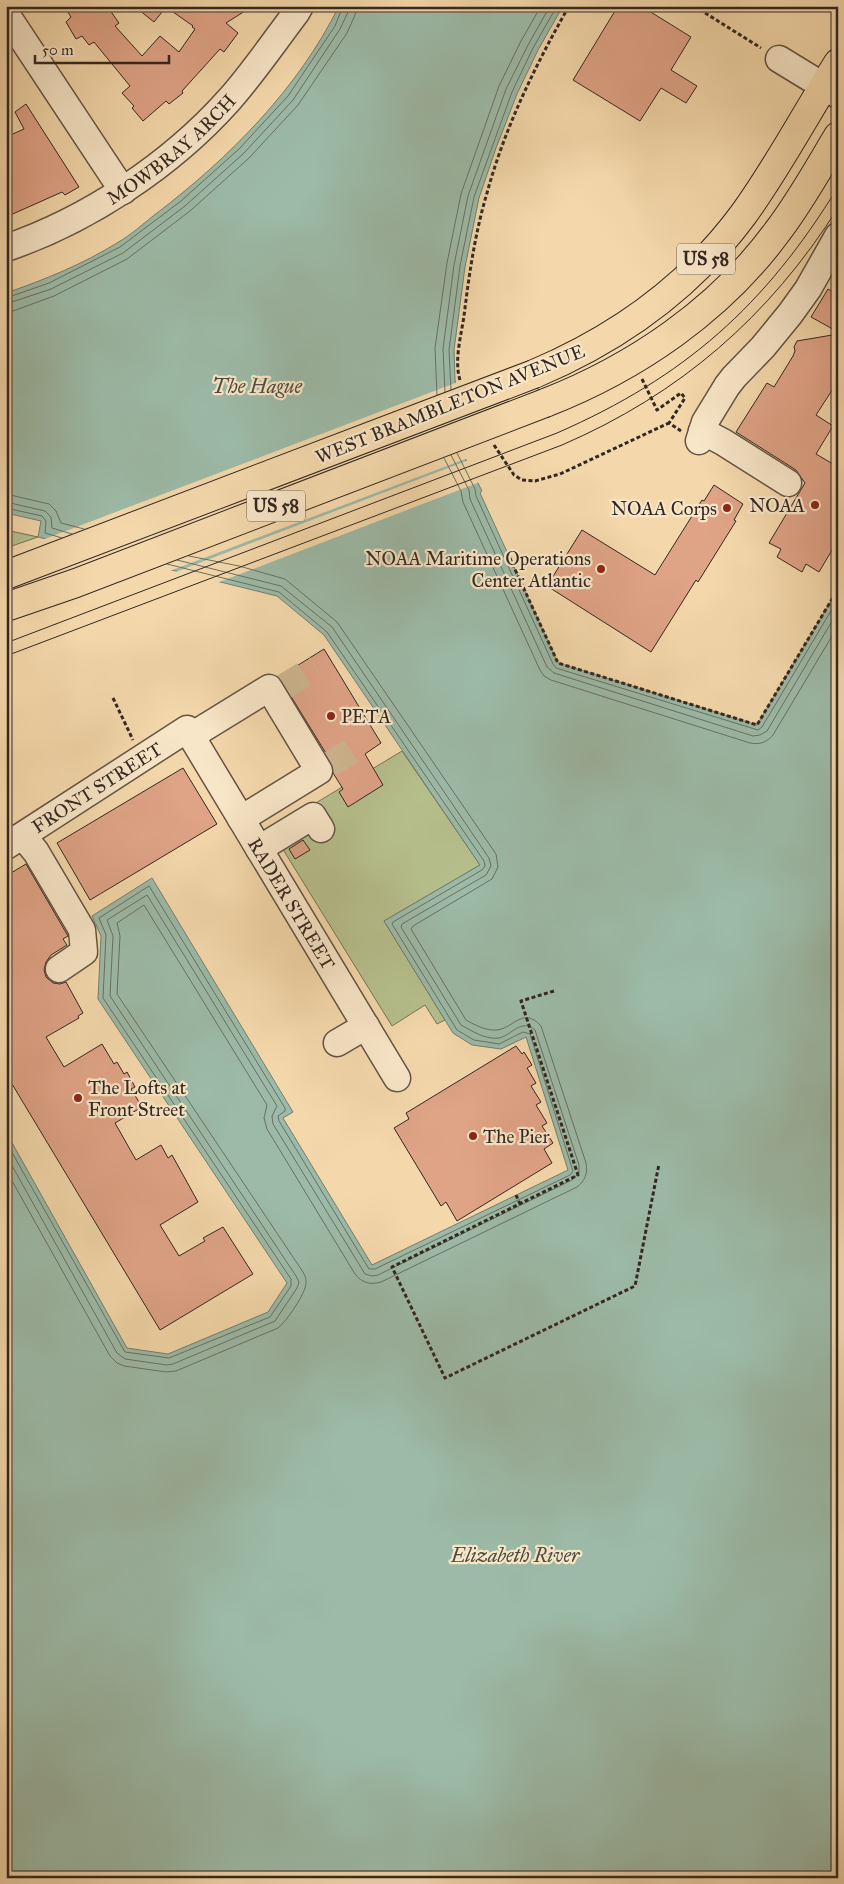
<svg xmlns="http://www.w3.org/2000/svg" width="844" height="1884" font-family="'IM FELL Great Primer',serif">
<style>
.green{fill:#b6c08d;stroke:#747457}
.water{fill:#9cbaa7;stroke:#727f71}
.pier{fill:#f4d8ab}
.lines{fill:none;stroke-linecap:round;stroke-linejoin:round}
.shore{stroke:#687064;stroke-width:1}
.building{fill:#dfa386;stroke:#332721}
.minor-tunnel{stroke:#cdb58f;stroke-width:26;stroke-dasharray:26 13;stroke-linecap:butt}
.minor-casing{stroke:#635344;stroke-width:29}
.major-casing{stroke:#332721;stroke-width:30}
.path{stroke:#332721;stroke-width:3;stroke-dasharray:4 2.5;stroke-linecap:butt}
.minor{stroke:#f8e6c8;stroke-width:26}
.major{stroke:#f4d8ab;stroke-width:28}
.tram{stroke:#332721;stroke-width:1}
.major-bridge-casing{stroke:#332721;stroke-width:30;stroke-linecap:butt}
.major-bridge{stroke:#f4d8ab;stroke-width:28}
.poi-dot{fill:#8f2418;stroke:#f8e6c8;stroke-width:2}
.labels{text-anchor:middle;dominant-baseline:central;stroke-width:4.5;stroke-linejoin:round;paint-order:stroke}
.shield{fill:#f8e6c8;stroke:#6e6053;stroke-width:1}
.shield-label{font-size:18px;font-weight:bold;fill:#332721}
.street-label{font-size:19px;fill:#332721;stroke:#f8e6c8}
.poi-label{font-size:19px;fill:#332721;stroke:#f8e6c8;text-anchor:end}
.water-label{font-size:20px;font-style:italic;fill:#4d4c42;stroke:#f8e6c8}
</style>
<rect width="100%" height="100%" fill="#f4d8ab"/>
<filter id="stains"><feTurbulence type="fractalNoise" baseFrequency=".004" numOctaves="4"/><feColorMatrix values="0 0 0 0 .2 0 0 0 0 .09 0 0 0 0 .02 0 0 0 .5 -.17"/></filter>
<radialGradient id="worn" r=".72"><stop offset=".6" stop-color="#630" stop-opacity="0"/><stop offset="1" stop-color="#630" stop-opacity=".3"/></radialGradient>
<g class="green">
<path d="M6,530L38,537L6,548Z"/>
<path d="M402,751L480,865L384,921L445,1020L437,1024L425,1005L392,1026L271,830Z"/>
</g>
<path class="water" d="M339,6H563L538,50L517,94L496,148L479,198L465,267L454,350L455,379L461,450L482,491L480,493L558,663L757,725L838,589V1878H6V1132L127,1348L168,1354L268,1312L287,1283L98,999L101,936L92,916L152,878L293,1112L283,1118L372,1265L568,1170L526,1037L501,1049L472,1045L453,1033L384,921L480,865L324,635L277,596L38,537L41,521L6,513V293C44,280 83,264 117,243C131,235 144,223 157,213C229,158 298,89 339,6Z"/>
<g class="pier">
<path d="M458,382L463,449L468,458L167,572L42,540Z"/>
<path d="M469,460L480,482L214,584L173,573Z"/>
</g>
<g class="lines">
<g class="shore">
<path d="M6,298L49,283L120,247L181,201L239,149L288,96L335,26L343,6"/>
<path d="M6,304L51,289L123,253L185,206L244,153L293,100L340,29L348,12L349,6"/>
<path d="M6,312L13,311L54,296L127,259L190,211L249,158L298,105L347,33L355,15L357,6"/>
<path d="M451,390L449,350L460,266L474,197L512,92L533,48L557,6"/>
<path d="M445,392L443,349L454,265L468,196L506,89L528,45L550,6"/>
<path d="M437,395L435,348L447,263L461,194L499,86L521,41L541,6"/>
<path d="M457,453L475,489L476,496L553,664L556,668L758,730L762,727L838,599"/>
<path d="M451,455L469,490L470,499L547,667L554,673L753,736L760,735L767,731L838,611"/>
<path d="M444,458L461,491L463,502L540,670L544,676L551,680L750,743C760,745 767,742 773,735L838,626"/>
<path d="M6,494L49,504L56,511L61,523L84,529"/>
<path d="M6,502L45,511L51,517L52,528L72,534"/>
<path d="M6,508L42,516L46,521L45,533L62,538"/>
<path d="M6,1142L125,1352L169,1358L270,1317L291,1286V1279L103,998L106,935L99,918L149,886L285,1108V1111L278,1116L279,1121L369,1269H375L570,1175L573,1171L530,1034L523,1032L499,1044L474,1040L457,1030L392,924L393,922L482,870L485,866L484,861L327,632L279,592L167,564"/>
<path d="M6,1155L117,1353L125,1359L167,1365L173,1364L275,1321L297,1288L299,1282L296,1276L110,996L113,936L107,920L147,895L277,1106L272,1116L273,1124L365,1274L372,1276L378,1275L572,1180L579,1173V1165L535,1030C521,1018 512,1035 499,1038C486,1040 472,1031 461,1025L401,927L402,924L486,875L491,866L489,858L332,627L281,586L177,560"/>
<path d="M6,1170L110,1356L117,1363L124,1366L166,1372L176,1371L278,1328C286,1322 302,1298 305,1288C307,1282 306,1277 303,1272L117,994L120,936L117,923L144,905L267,1105L264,1118L267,1129L355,1274C362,1283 370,1285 381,1282L577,1187C585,1181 588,1173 586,1163L541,1026C523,1006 514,1028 497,1030C486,1031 475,1025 466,1020L411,929L413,926L492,879L498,867L496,854L337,622L285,579L239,566L189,556"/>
</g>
</g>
<g class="building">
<path d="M64,6H107L119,23L115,26L142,56L160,36L179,52L195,29L192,27L193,26L166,7L154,22L134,6H253L226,23L238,33L224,52L220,49L182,91L183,93L169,104L166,101L143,121L132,108L134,106L122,93L130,86L94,42L89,45L82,36L76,39L66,22L71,17Z"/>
<path d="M618,6H641L691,37L671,70L697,86L686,103L661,88L640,121L573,80Z"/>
<path d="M26,104L79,187L65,195L62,192L6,217V137L24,129L15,112Z"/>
<path d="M828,289L838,295V332L811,317Z"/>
<path d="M838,334V381L816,415L833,426L816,454L838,467V540L819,572L806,564L802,572L777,557L781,549L769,543L805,483L796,470L736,432L767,383L774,387L793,356L795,351L794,347L797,341Z"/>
<path d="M714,485L743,504L734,520L736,521L698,582L696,580L651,652L547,586L582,530L655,575L702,500L704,501Z"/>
<path d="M324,649L381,743L365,754L383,785L348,807L339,792L343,789L333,773L332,763L279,677Z"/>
<path d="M183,768L217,824L90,900L57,843Z"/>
<path d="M303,840L310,850L295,859L289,849Z"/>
<path d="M26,864L68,936L63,939L67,945L51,955L46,962L44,970L46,977L53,983L60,984L66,982L83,1013L78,1016L79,1018L46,1037L64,1067L102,1044L114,1064L117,1062L124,1074L127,1072L135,1087L131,1089L142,1107L115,1123L136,1160L161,1145L168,1158L172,1155L198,1202L160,1225L179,1256L205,1241L203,1238L223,1227L253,1274L160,1330L6,1074V876Z"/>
<path d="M516,1046L522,1054L524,1052L532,1065L527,1068L536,1083L531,1086L541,1102L536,1105L547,1123L542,1126L553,1143L544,1149L552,1163L457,1221L446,1202L441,1206L394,1128L409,1119L406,1113Z"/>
</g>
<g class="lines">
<g class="minor-tunnel">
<path d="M282,688L316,667"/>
<path d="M329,765L361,745"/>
</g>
<g class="minor-casing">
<g id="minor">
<path d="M6,14L123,191"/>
<path d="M779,59L838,95"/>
<path id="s1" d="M6,248C88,220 171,165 229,100C253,73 274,42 296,13L300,6"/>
<path d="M702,431L723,442L788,483"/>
<path d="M699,441L705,422L727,386L734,377L763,347L790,314L808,289L838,236"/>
<path d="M191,736L269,688L319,771L241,819"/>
<path d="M23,836L36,852L82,930L84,952L59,969"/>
<path id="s2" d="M6,846L187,729L397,1078"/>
<path d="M259,849L313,816L321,829"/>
<path d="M337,1043L366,1026"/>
</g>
</g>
<g class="major-casing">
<g id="major">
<path d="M534,374C617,339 689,288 743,215C778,167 806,113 838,63"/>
<path d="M545,403C635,368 720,310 777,232C800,202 818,169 838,136"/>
</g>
</g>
<g class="path">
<path d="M694,6L761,48"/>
<path d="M642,379L657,410L681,393L685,398L669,423L681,431"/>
<path d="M460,380C454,361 461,336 464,316C469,275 475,233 487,193C505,127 535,66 569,6"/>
<path d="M494,445L514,475L522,480L535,481L560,474L669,423"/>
<path d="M507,552L558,663L757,725L838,589"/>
<path d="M113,698L133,740"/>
<path d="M554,991L521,1001L578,1175L392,1267L445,1378L635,1286L659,1164"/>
<path d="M516,1195L520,1204"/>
</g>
<use href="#minor" class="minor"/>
<use href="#major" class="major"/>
<g class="tram">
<path d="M6,643L557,433C685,377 765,306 838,187"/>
<path d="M6,656L562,445C680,394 769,317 838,208"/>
</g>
<g class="major-bridge-casing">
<g id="major-bridge">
<path d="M6,575L534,374"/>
<path d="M6,607L76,583L545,403"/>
</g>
</g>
<use href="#major-bridge" class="major-bridge"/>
</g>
<g class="poi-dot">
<circle cx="815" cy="505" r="5"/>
<circle cx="727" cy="508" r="5"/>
<circle cx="601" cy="569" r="5"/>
<circle cx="331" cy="716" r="5"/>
<circle cx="78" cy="1098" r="5"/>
<circle cx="473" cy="1136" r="5"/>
</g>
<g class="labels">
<g class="shield">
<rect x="677" y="243.5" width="58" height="31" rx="4"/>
<rect x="247" y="490.5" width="58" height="31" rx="4"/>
</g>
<g class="shield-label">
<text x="706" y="259">US 58</text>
<text x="276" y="506">US 58</text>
</g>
<g class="street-label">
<text stroke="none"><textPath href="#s1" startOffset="194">MOWBRAY ARCH</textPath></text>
<text transform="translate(450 404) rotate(-22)">WEST BRAMBLETON AVENUE</text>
<text stroke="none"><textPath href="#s2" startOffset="108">FRONT STREET</textPath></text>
<text stroke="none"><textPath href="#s2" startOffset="419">RADER STREET</textPath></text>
</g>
<g class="poi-label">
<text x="805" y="505">NOAA</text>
<text x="717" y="508">NOAA Corps</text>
<text x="591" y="558">NOAA Maritime Operations<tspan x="591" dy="22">Center Atlantic</tspan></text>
<text x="341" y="716" text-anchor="start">PETA</text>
<text x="88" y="1087" text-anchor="start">The Lofts at<tspan x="88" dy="22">Front Street</tspan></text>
<text x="483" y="1136" text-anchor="start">The Pier</text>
</g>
<g class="water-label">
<text x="257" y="386">The Hague</text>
<text x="515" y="1555">Elizabeth River</text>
</g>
</g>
<rect width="844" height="1884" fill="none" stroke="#f4d8ab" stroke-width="25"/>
<rect x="8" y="8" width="829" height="1869" fill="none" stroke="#332721" stroke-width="2.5"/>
<rect x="12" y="12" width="819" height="1859" fill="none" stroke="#332721"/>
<path d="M35 55v8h134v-8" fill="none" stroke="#332721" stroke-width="2.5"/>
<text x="42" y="55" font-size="15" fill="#332721" stroke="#f8e6c8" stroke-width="4" paint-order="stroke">50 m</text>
<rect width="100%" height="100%" filter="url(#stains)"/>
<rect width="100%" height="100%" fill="url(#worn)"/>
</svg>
